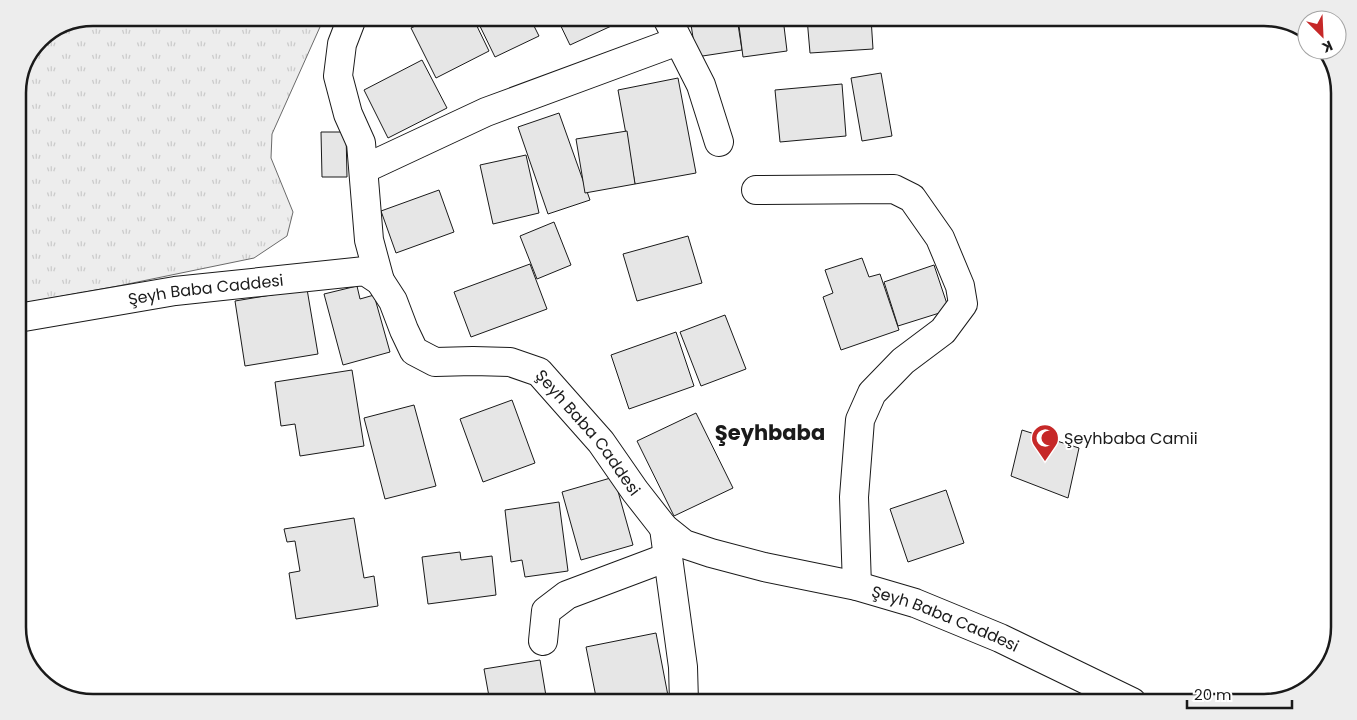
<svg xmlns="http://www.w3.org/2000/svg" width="1357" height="720" font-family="Poppins,sans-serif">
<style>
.grass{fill:url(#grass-tufts);stroke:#6a6a6a}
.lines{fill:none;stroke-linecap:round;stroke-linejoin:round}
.stream{stroke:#d7d7d7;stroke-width:10}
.building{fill:#e6e6e6;stroke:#1a1a1a}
.minor-casing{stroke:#1a1a1a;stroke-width:30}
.minor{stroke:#fff;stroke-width:28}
.labels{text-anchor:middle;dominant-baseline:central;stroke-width:4;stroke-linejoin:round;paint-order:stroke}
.street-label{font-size:16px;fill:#1a1a1a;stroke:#fff}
.poi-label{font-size:16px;fill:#1a1a1a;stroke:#fff;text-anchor:start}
.district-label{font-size:21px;font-weight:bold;fill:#1a1a1a;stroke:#fff}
.rim{fill:none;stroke:#1a1a1a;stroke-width:2.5}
</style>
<defs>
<pattern id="grass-tufts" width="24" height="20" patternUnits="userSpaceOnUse" patternTransform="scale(1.25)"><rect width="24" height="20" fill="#ededed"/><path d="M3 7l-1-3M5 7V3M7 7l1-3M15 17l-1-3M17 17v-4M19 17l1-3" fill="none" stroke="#cbcbcb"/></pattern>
</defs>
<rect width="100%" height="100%" fill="#fff"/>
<path class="grass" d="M93,18H324L272,134L271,158L293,212L287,236L254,258L118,286L18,304V88L40,39Z"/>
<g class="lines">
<path class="stream" d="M18,112L24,74"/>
</g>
<g class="building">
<path d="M433,18H473L489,51L436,78L411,28Z"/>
<path d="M476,18H530L539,36L495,57Z"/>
<path d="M557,18H618L620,22L570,45Z"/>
<path d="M690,18H737L742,50L696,57Z"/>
<path d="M738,18H783L787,51L743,57Z"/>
<path d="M807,18H871L873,49L810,53Z"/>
<path d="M422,60L447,108L388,138L364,90Z"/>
<path d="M881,73L892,136L862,141L851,78Z"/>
<path d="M678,78L696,173L635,184L618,90Z"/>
<path d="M842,84L846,136L780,142L775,90Z"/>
<path d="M559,113L590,200L548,214L518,127Z"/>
<path d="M627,131L635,184L585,193L576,139Z"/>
<path d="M321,132H346L347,177H322Z"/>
<path d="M526,155L539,213L493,224L480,165Z"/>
<path d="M439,190L454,232L396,253L381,211Z"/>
<path d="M554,222L571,265L537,279L520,236Z"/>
<path d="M688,236L702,283L637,301L623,254Z"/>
<path d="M862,258L869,277L880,274L899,330L841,350L823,297L833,293L825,270Z"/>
<path d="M530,264L547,309L471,337L454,292Z"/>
<path d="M934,265L949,310L898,326L884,282Z"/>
<path d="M357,286L360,299L374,295L390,352L343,365L324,294Z"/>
<path d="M307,289L318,354L245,366L235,301Z"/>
<path d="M725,315L746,369L701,386L680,332Z"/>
<path d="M676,332L694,386L629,409L611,355Z"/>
<path d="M352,370L364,446L300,456L295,424L281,426L275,382Z"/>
<path d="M512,400L535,463L483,482L460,419Z"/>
<path d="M414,405L436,486L385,499L364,418Z"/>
<path d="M696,413L733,488L674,516L637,441Z"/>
<path d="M1022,430L1079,448L1068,498L1011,476Z"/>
<path d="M614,477L633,545L581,560L562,492Z"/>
<path d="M946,490L964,543L908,562L890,509Z"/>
<path d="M559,502L568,571L525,577L522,560L511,562L505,510Z"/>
<path d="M354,518L364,578L374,576L378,606L296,619L289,573L300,571L295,541L287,542L284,529Z"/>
<path d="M460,552L461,560L492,556L496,595L428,604L422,557Z"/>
<path d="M656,633L669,701L661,702H597L586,647Z"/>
<path d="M540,660L547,702H490L484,669Z"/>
</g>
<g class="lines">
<g class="minor-casing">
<g id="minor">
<path d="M352,18L342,44L338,76L348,114L361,143L369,240L380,281"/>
<path d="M667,18L701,85L719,142"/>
<path d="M364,169L486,112L678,41"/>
<path d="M756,190L894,189L912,198L940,238L960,286L963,304L943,331L903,361L872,393L860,420L854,497L857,586"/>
<path id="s1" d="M18,318L175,291L365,271L380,281L393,301L404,330L414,351L435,362L473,361L510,362L539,372L601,442L635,491L664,528L684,544L711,553L764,567L857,586L915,603L1000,638L1132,702"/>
<path d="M664,528L683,667L684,702"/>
<path d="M543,641L546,611L567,595L668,557"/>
</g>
</g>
<use href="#minor" class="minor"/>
</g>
<defs>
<g id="mosque-pin" transform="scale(1.4375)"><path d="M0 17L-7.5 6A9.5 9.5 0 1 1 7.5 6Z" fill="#c62828" stroke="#fff"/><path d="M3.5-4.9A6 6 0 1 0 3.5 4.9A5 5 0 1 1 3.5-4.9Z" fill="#fff"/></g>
</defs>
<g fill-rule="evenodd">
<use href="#mosque-pin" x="1045" y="438"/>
</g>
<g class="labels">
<g class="street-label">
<text stroke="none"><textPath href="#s1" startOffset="190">Şeyh Baba Caddesi</textPath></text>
<text stroke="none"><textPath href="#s1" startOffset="654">Şeyh Baba Caddesi</textPath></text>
<text stroke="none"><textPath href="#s1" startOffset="1074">Şeyh Baba Caddesi</textPath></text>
</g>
<g class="poi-label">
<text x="1064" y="438">Şeyhbaba Camii</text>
</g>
<g class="district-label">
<text x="770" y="432">Şeyhbaba</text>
</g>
</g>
<path d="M0 0H1357V720H0ZM93 26H1264A67 67 0 0 1 1331 93V627A67 67 0 0 1 1264 694H93A67 67 0 0 1 26 627V93A67 67 0 0 1 93 26Z" fill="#ededed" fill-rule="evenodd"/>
<path class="rim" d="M93 26H1264A67 67 0 0 1 1331 93V627A67 67 0 0 1 1264 694H93A67 67 0 0 1 26 627V93A67 67 0 0 1 93 26Z"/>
<g transform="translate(1322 35) rotate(156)"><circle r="24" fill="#ffffff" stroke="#a3a3a3"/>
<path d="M0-4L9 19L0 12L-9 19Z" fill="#c62828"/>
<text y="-8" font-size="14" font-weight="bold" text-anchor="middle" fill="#1a1a1a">K</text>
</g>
<path d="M1187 700v8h105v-8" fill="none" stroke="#1a1a1a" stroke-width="2.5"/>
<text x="1194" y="700" font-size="15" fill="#1a1a1a" stroke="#ffffff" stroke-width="4" paint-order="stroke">20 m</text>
</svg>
